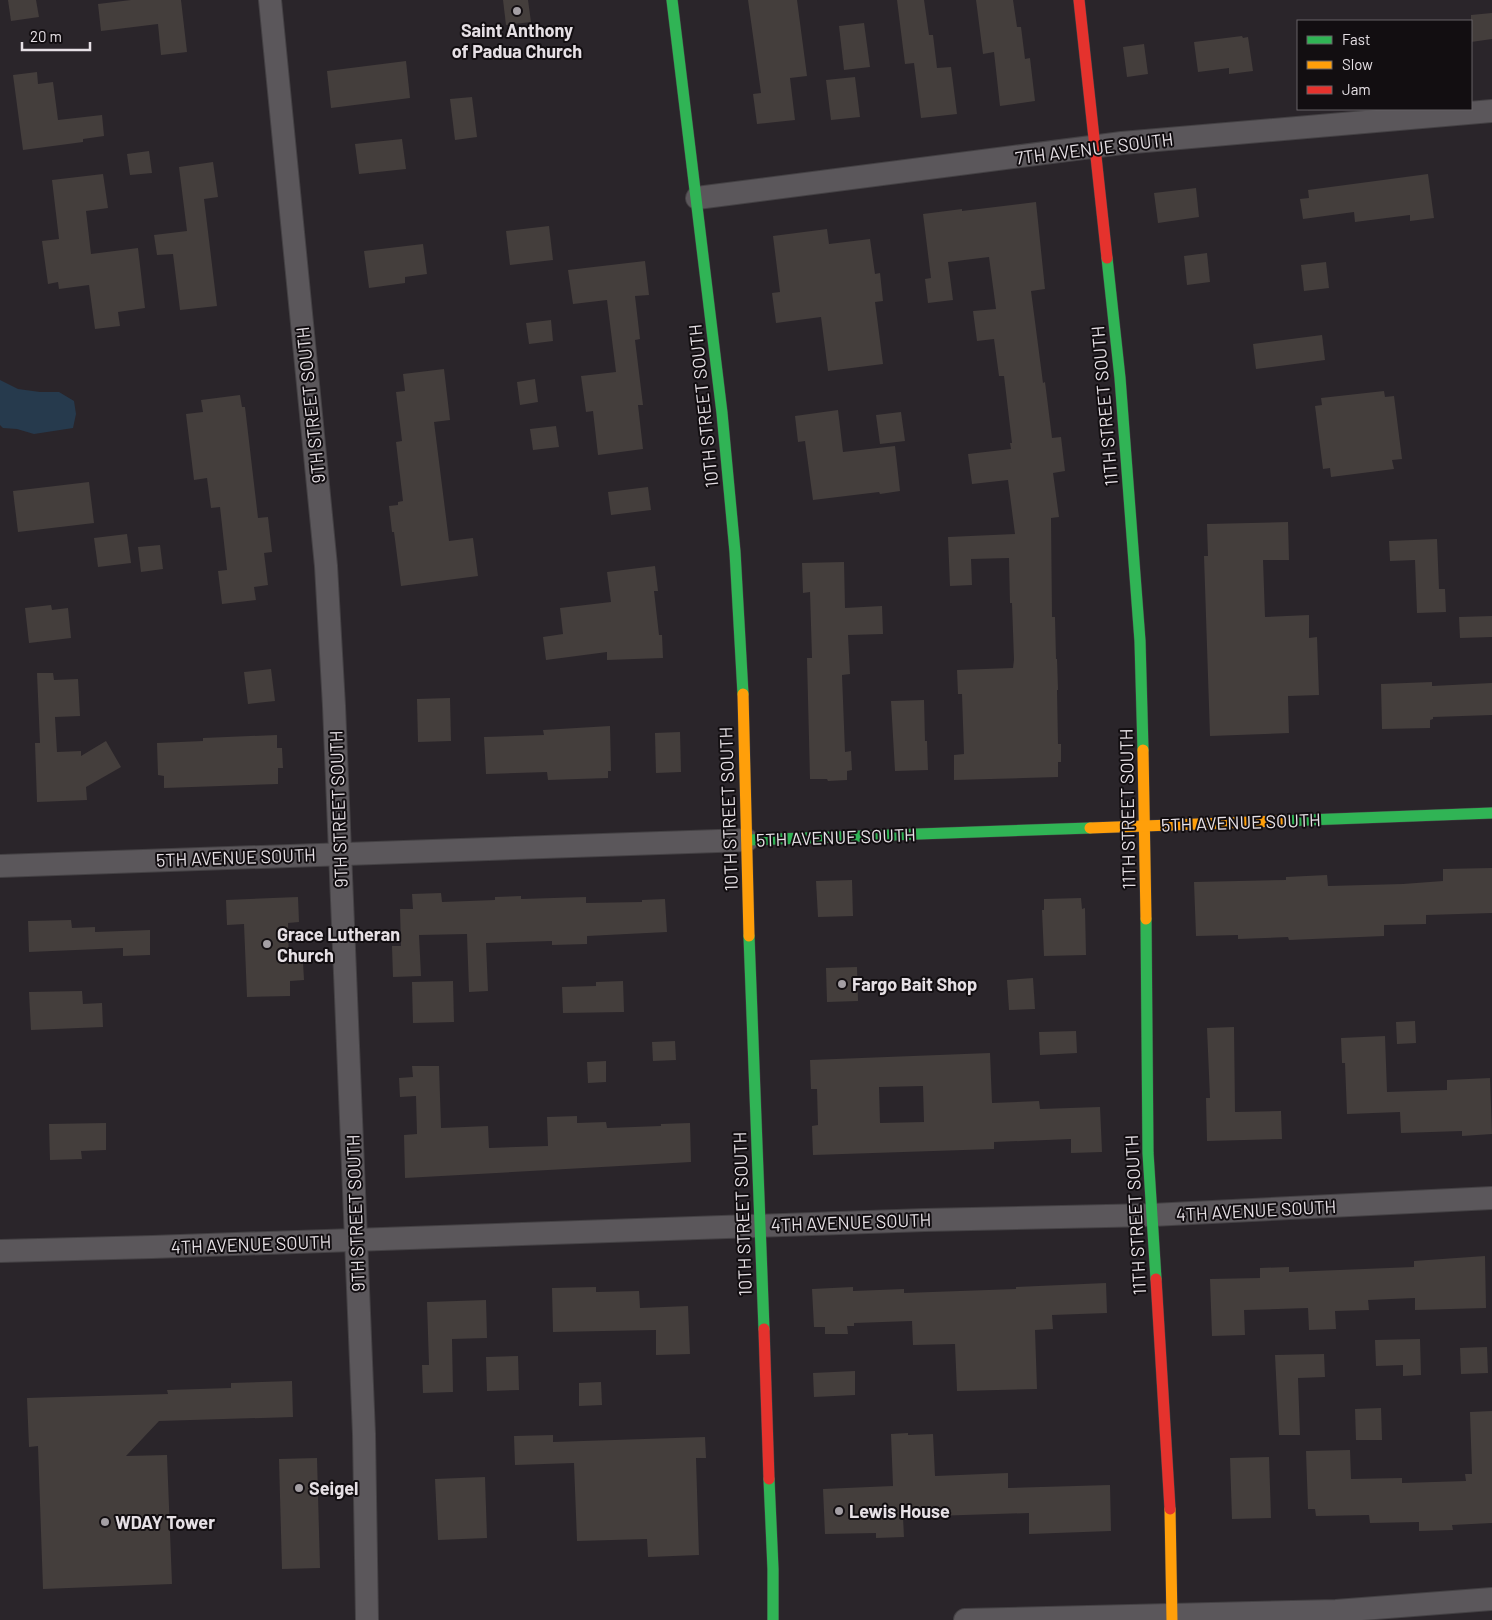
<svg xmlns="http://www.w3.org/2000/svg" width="1492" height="1620" font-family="Barlow,sans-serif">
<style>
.water{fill:#263a4d}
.building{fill:#443e3c;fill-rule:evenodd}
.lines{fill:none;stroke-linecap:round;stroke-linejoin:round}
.street-casing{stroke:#444144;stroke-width:24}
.fast-casing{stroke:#444144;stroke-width:12}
.slow-casing{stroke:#444144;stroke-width:12}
.jam-casing{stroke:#444144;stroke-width:12}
.street{stroke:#5b575b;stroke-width:22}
.fast{stroke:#30b455;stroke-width:11}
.slow{stroke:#ff9f0a;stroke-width:11}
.jam{stroke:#e5322d;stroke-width:11}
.poi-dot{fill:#a49fa4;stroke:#120e11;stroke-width:2}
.labels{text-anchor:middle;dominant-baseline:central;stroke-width:4;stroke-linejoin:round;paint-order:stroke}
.poi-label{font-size:18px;font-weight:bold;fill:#e6e0e5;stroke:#120e11;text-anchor:start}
.street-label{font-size:18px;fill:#e6e0e5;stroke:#120e11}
</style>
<rect width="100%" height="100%" fill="#2a252a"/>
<path class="water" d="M0,380L18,389L40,392H59L74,401L76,414L73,428L34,434L17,429L3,428L0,425Z"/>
<g class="building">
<path d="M8,0H36L39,17L11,21Z"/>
<path d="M131,0H181L187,52L161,55L158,24L101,31L98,4Z"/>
<path d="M503,0H528L531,22L506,25Z"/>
<path d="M748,0H797L807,76L790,78L795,120L757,124L753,94L761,93Z"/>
<path d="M897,0H924L929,35H933L937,68L951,67L957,114L921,118L914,63L905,64Z"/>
<path d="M976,0H1013L1017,27H1021L1025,59L1030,58L1035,101L1000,106L994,52L983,54Z"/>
<path d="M1492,13V39L1471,42V15Z"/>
<path d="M864,23L870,67L844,70L839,26Z"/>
<path d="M1242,36L1243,38L1248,37L1253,71L1229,74V68L1198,72L1194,42Z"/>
<path d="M1144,44L1148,74L1127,77L1123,47Z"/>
<path d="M406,61L410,98L331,108L327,71Z"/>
<path d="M37,72L38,84L53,82L58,120L102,115L104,136L83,139V142L23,150L13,75Z"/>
<path d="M855,77L860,117L831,120L826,80Z"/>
<path d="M472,97L477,137L455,140L450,99Z"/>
<path d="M402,139L406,169L359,174L355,144Z"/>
<path d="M149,151L152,173L130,175L127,154Z"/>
<path d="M213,162L218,197L204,199L217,306L180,310L173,254L157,255L154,235L187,231L179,167Z"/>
<path d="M103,174L108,208L86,211L91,254L138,248L145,308L118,312L120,326L95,329L89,285L59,289L58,282L48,284L42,241L59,239L52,180Z"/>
<path d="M1428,174L1434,218L1410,221V215L1355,222L1354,212L1303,219L1300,199L1309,198L1308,190Z"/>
<path d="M1196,188L1199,217L1158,223L1154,193Z"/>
<path d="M1036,202L1045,289L1031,291L1043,383L1045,382L1052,438L1061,437L1065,471L1053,473L1059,517L1051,518L1052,617H1055L1056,659H1057L1058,690H1057L1058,744H1061V762H1058V777L954,780V755L964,754L962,694H958L957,670L1013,668L1014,660L1012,603H1010L1009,558L971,559L972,585L950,586L948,537L1015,534L1008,480L972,484L968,454L1011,449L1010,443H1012L1004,376H999L994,339L977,341L973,311L996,309L989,257L948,262L953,300L928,303L925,279L931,278L923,214L962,209V211Z"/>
<path d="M549,226L553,260L510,265L506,231Z"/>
<path d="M827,229L829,244L870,239L875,274L880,273L883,301L875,302L883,364L828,371L821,317L776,323L772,293L780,292L773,236Z"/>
<path d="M423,244L427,274L405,277V283L369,288L364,251Z"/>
<path d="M1207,253L1210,282L1187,285L1184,256Z"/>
<path d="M645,261L649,295L635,296L640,339L635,340L643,405H638L643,449L598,455L593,411L586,412L581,376L616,372L607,300L573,304L568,270Z"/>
<path d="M1326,262L1329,288L1304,291L1301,265Z"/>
<path d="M551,320L553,341L529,344L526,323Z"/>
<path d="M1322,335L1325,360L1256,369L1253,344Z"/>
<path d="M444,369L450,420L434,422L449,541L473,538L478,576L401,586L394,532H392L389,506L398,505V502L403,501L396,442L402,441L396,392L405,391L403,374Z"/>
<path d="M535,379L538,402L520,405L517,382Z"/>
<path d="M1384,391L1385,397L1394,396L1402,459L1392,460L1394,469L1331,477L1330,468L1323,469L1315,406L1322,405L1321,398Z"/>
<path d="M240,395L242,407H245L258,518L268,517L272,552L264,553L268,585L254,587L256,600L222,604L218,571L227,570L220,507L211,508L207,478L194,480L186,414L203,412L201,400Z"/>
<path d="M838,410L843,452L895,446L900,491L880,494L879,492L813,500L805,441L798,442L795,416Z"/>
<path d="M901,412L905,441L880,444L876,415Z"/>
<path d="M556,426L559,447L533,450L530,429Z"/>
<path d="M89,482L94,523L18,532L13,491Z"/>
<path d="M648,487L651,510L611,515L608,492Z"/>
<path d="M1288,522L1289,560H1263L1265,617L1309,615V638L1317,637L1319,695L1288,696L1289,733L1210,736L1204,556H1208L1207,524Z"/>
<path d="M127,534L131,563L98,567L94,538Z"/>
<path d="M1437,539L1439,589H1445L1446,612L1417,613L1415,560L1390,561L1389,541Z"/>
<path d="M160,545L163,569L141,572L138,547Z"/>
<path d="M844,562L845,608L882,606L883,634L848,635L850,674L842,675L845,752L851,751L852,770L847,771V780L828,781L827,779H810L807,658H812L810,592L803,593L802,563Z"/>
<path d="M655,566L658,591H654L659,635H662L663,658L607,660V652L546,660L543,637L563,634L560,608L611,602L607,572Z"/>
<path d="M51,605L52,610L68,608L71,638L29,643L25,608Z"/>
<path d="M1492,616V637L1460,638L1459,617Z"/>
<path d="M271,669L275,701L248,704L244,672Z"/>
<path d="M37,673H53L54,680L78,679L80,716L55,717L57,752L81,751V756L106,741L121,767L86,787L87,800L37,802L35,743H40Z"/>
<path d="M1432,682V686L1492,683V715L1433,717V719L1430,720V728L1382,729L1381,684Z"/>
<path d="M450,698L451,741L418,742L417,699Z"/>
<path d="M924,700L925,741H927L928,770L895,771L891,701Z"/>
<path d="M610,726L611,771H608V778L548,780L547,772L486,774L484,737L544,735L543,730Z"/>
<path d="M680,732L681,772L656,773L655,733Z"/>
<path d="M277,735V748H282L283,768H278V784L164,788V776L158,775L157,743L203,741V738Z"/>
<path d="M1492,868V913L1426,915V924L1384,925V936L1289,940L1288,937L1238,939V935L1196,936L1194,882L1286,880V877L1327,875L1328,886L1403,884L1443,881V869Z"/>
<path d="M852,880L853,916L818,917L816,881Z"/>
<path d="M441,893L442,902L495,900V897L521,896V899L586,897V903L642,902V900L665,899L667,932L587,936V944L552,945V941L486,943L488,991L469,992L467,934L419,935L421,976L393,977L392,946H401L400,909H413L412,894Z"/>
<path d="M298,897L299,922L288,923L289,963L303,962L304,980L290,981V996L247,997L244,924L227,925L226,900Z"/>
<path d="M1081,898L1082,909L1085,908L1086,955L1044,956L1042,910H1044V899Z"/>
<path d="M71,920L72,928L95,927V932L150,930V955L123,956V948L29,952L28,921Z"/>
<path d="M857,967L858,1001L827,1002L826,968Z"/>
<path d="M1033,978L1035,1009L1009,1010L1007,980Z"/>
<path d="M453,981L454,1022L413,1023L412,982Z"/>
<path d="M623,981L624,1012L563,1013L562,987L596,986V982Z"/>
<path d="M82,991L83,1004L102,1003L103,1027L31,1030L29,992Z"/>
<path d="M1415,1021L1416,1043L1397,1044L1396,1022Z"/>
<path d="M1234,1027L1235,1112L1281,1111L1282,1139L1207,1141L1206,1098H1210L1207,1028Z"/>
<path d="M1076,1031L1077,1053L1040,1055L1039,1032Z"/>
<path d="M1385,1036L1387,1092L1447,1090V1080L1490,1078L1492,1134L1462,1136V1131L1401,1133L1400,1112L1347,1114L1345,1063H1342L1341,1038Z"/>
<path d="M675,1041L676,1060L653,1061L652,1042Z"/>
<path d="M990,1053L992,1103L1039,1101L1040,1109L1100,1107L1102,1152L1071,1153V1139L994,1142V1149L813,1155L812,1126L818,1125L817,1089H811L810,1060ZM923,1086L924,1122L880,1123L879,1087Z"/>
<path d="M606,1061V1082L588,1083L587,1062Z"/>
<path d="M412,1066H439L441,1128L488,1126L489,1148L548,1146L547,1117L577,1116V1123L606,1122L607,1128L661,1126V1124L690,1123L691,1162L405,1178L404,1135L417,1134L416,1096L400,1097L399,1078L413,1077Z"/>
<path d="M106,1123V1150L81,1151L82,1159L50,1160L49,1124Z"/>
<path d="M1485,1256L1486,1308L1415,1310V1298L1368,1300L1369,1310L1335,1311L1336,1329L1309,1330L1308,1308L1244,1310L1245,1335L1212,1336L1210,1279L1260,1278V1268L1289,1267V1272L1414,1267V1261Z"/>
<path d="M1106,1283L1107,1313L1052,1315L1053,1329L1035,1330L1037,1389L957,1391L955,1344L913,1345L912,1321L854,1323V1326H847L848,1334H825V1327H814L812,1289L853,1287V1291L904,1289V1293L1016,1289V1287Z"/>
<path d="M596,1287V1292L639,1291L640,1308L688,1306L690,1354L656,1355V1330L553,1332L552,1288Z"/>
<path d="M486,1300L487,1338L452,1339L453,1392L423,1393L422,1365H429L427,1302Z"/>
<path d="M1420,1339L1421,1375L1403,1376V1365L1376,1366L1375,1340Z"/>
<path d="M1487,1347L1488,1373L1461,1374L1460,1348Z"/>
<path d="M1324,1354L1325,1377L1298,1378L1300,1435H1279L1275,1355Z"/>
<path d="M518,1356L519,1390L487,1391L486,1357Z"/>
<path d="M855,1371V1395L814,1397L813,1373Z"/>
<path d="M292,1381L293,1417L159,1421L126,1456L167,1455L172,1584L43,1589L38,1446L29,1447L27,1398L168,1394L167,1390L231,1388V1383Z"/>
<path d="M601,1382L602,1405L579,1406V1383Z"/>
<path d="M1381,1408L1382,1440H1356L1355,1409Z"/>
<path d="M1492,1411V1523L1452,1525L1453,1530L1419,1531V1522L1370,1523L1369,1515L1316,1516L1315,1509H1308L1306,1451L1350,1450L1351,1479L1402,1478V1483L1466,1481L1465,1474H1472L1470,1412Z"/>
<path d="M908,1433V1435L933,1434L935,1476L1008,1473V1488L1110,1485L1111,1531L1029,1534V1513L903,1517L904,1537L876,1538V1533L825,1534L823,1489L893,1486L891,1434Z"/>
<path d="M553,1435V1442L705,1437L706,1458H696L699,1555L648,1557L647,1539L577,1541L574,1463L515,1465L514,1436Z"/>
<path d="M1269,1457L1271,1518L1232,1519L1230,1458Z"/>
<path d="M317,1458L320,1568L282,1569L279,1459Z"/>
<path d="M485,1477L487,1538L438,1540L435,1479Z"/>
</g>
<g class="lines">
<g class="street-casing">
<g id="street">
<path d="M270,0L326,566L334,706L364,1434L367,1620"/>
<path d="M697,198L1122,143L1492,111"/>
<path d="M0,866L747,840"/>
<path d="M0,1251L152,1247L925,1220L1152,1215L1492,1198"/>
<path d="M965,1620L1336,1611L1492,1599"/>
</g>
</g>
<g class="fast-casing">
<g id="fast">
<path d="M672,0L722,413L735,552L743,694"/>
<path d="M1107,258L1120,378L1140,641L1143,750"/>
<path d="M1280,821L1492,813"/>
<path d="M747,840L1090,828"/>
<path d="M1146,919L1148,1153L1156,1279"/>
<path d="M749,936L764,1329"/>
<path d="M769,1479L773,1569V1620"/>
</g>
</g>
<g class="slow-casing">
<g id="slow">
<path d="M743,694L749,936"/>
<path d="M1143,750L1146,919"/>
<path d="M1090,828L1280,821"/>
<path d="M1170,1509L1172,1620"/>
</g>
</g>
<g class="jam-casing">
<g id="jam">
<path d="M1079,0L1107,258"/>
<path d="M1156,1279L1170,1509"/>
<path d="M764,1329L769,1479"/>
</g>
</g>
<use href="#street" class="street"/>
<use href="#fast" class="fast"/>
<use href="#slow" class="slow"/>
<use href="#jam" class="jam"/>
</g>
<g class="poi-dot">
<circle cx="517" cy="11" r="5"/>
<circle cx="267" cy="944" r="5"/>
<circle cx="842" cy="984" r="5"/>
<circle cx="299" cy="1488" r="5"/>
<circle cx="839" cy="1511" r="5"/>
<circle cx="105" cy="1522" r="5"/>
</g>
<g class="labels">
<g class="poi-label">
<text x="517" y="30" text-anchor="middle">Saint Anthony<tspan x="517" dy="21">of Padua Church</tspan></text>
<text x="277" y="934">Grace Lutheran<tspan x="277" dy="21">Church</tspan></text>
<text x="852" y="984">Fargo Bait Shop</text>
<text x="309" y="1488">Seigel</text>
<text x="849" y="1511">Lewis House</text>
<text x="115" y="1522">WDAY Tower</text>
</g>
<g class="street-label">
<text transform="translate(1094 148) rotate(-7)">7TH AVENUE SOUTH</text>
<text transform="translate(310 405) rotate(-96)">9TH STREET SOUTH</text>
<text transform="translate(703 406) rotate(-96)">10TH STREET SOUTH</text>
<text transform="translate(1104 406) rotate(-95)">11TH STREET SOUTH</text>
<text transform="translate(338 809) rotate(-92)">9TH STREET SOUTH</text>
<text transform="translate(728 809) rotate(-92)">10TH STREET SOUTH</text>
<text transform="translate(1127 809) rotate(-91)">11TH STREET SOUTH</text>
<text transform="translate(1241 822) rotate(-2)">5TH AVENUE SOUTH</text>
<text transform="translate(836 837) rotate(-2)">5TH AVENUE SOUTH</text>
<text transform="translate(236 857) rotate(-2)">5TH AVENUE SOUTH</text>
<text transform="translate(1256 1210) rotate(-3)">4TH AVENUE SOUTH</text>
<text transform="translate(355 1213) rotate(-92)">9TH STREET SOUTH</text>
<text transform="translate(742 1214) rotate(-92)">10TH STREET SOUTH</text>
<text transform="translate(1135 1215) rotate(-93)">11TH STREET SOUTH</text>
<text transform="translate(851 1222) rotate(-2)">4TH AVENUE SOUTH</text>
<text transform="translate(251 1244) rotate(-2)">4TH AVENUE SOUTH</text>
</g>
</g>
<rect x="1297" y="20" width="175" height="90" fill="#120e11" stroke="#676266"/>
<rect x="1307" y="36" width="25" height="8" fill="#30b455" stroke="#676266"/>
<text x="1342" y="45" font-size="15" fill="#e6e0e5">Fast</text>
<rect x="1307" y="61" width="25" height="8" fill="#ff9f0a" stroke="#676266"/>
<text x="1342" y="70" font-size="15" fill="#e6e0e5">Slow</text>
<rect x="1307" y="86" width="25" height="8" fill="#e5322d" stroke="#676266"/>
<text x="1342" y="95" font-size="15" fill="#e6e0e5">Jam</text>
<path d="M22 42v8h68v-8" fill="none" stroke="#e6e0e5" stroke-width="2.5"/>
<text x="30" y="42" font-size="15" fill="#e6e0e5" stroke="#120e11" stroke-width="4" paint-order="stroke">20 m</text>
</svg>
